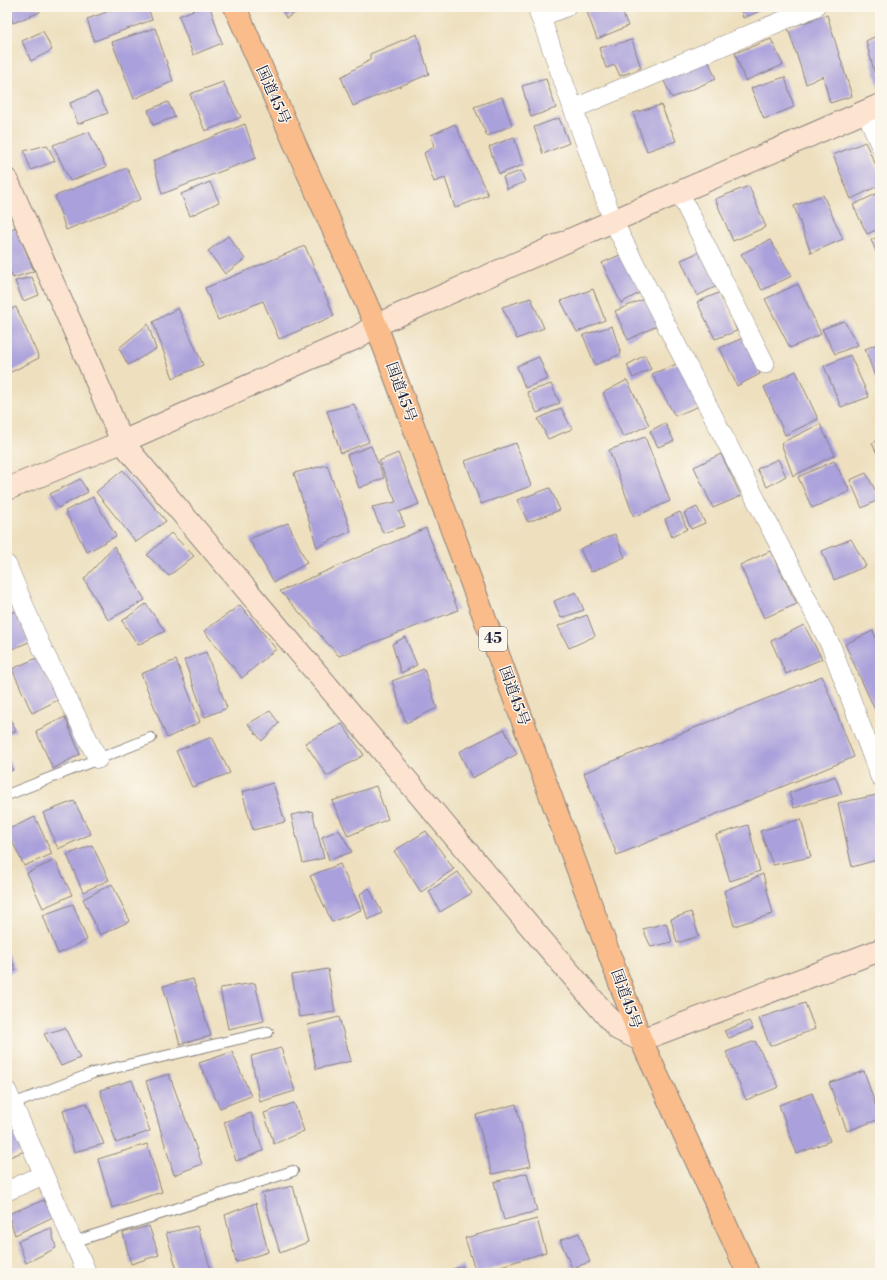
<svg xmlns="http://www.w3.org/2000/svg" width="887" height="1280" font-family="'Libre Bodoni','Noto Serif JP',serif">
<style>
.building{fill:#aaa0db}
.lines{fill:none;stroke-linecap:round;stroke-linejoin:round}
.lane-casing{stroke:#88817d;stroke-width:12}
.street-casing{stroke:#88817d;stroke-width:20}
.secondary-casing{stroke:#88817d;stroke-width:24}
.highway-casing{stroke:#88817d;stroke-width:24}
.lane{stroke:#fff;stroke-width:10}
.street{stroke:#fff;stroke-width:19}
.secondary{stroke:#fde4d0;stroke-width:22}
.highway{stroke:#f9bc8a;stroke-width:22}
.labels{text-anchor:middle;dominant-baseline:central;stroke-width:3;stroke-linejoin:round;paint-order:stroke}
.shield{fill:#fbf7ec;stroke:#636270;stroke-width:1}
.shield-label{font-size:14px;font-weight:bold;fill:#22223b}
.street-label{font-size:15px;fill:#22223b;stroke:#fbf7ec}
</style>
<rect width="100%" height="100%" fill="#fbf7ec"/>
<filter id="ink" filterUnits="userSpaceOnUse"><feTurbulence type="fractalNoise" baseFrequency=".025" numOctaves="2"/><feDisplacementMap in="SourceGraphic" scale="8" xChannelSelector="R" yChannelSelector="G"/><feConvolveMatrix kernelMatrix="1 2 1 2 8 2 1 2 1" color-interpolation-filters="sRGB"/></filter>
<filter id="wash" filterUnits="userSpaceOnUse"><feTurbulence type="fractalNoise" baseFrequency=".012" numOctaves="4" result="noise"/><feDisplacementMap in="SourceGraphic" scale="16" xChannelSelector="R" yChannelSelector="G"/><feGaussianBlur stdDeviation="0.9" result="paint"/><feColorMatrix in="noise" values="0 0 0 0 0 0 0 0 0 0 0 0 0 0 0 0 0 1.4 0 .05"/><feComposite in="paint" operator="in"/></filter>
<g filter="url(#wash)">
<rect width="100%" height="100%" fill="#eee0bf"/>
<g id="blocks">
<g class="building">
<path d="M7,7H38L40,12L13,23Z"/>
<path d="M121,7H148L152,20L94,41L87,19Z"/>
<path d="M201,7H210L222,43L193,55L179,16Z"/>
<path d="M281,7H307L286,18Z"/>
<path d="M598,7H620L628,26L597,39L587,12Z"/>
<path d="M740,7H770L743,18Z"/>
<path d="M827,15L852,96L830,103L823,76L806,84L788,28Z"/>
<path d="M155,28L173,81L134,99L112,42Z"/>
<path d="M43,31L52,50L31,61L22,41Z"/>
<path d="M417,34L429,74L353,106L341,77L370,60V54Z"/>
<path d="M880,34V85L878,86L866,41Z"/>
<path d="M771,39L783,65L745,81L735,53Z"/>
<path d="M632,40L641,68L620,76L615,65L606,68L599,48Z"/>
<path d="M708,60L716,79L672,98L663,79Z"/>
<path d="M785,77L794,107L764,119L751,88Z"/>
<path d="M546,79L556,108L531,117L522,86Z"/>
<path d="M223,82L241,117L205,131L190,94Z"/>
<path d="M97,92L108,113L78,124L70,103Z"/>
<path d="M502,97L512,125L487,136L474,107Z"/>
<path d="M168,102L175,117L153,125L148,110Z"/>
<path d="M661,105L676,141L647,151L633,113Z"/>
<path d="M559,118L569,143L543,154L534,127Z"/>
<path d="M245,124L256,158L162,194L153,161Z"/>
<path d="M455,124L488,195L455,208L445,178L434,182L424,153L434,147L431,135Z"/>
<path d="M89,132L106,167L70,181L53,145Z"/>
<path d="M514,137L523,165L499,174L489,147Z"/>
<path d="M865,142L880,174V185L851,199L833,155Z"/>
<path d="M47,145L55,161L31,170L24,151Z"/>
<path d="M127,168L141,199L66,230L55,196Z"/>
<path d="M521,171L525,182L507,189L503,177Z"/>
<path d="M210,182L219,202L190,216L181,194Z"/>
<path d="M749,186L766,227L733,241L715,199Z"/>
<path d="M880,192V228L867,234L853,205Z"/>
<path d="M823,195L843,239L811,253L794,206Z"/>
<path d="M16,227L34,271L13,278L7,264V231Z"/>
<path d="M228,236L245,259L225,274L208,251Z"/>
<path d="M880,236V260L871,240Z"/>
<path d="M770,240L792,276L762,290L741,254Z"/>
<path d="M305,246L334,316L279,339L263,301L218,320L205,288Z"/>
<path d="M702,251L719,285L697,296L681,260Z"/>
<path d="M622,254L641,292L621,303L602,263Z"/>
<path d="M32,277L39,295L23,301L15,281Z"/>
<path d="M798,284L821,334L790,348L765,299Z"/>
<path d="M593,289L605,320L577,332L561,301Z"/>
<path d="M721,292L737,331L715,339L697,302Z"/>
<path d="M531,298L544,328L517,339L502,307Z"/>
<path d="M644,299L658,325L628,340L615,311Z"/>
<path d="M16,307L39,358L7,374V311Z"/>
<path d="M178,308L203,365L173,378L153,322Z"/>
<path d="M844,321L858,345L835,354L822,329Z"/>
<path d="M148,324L156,349L128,365L119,348Z"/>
<path d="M612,326L621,354L595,365L583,335Z"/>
<path d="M745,337L760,374L737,386L720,348Z"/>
<path d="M880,343V390L865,349Z"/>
<path d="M645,355L651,369L633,378L627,365Z"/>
<path d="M850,355L869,397L841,407L824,366Z"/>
<path d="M539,357L548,379L525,388L517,366Z"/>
<path d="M679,363L699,406L675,416L652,374Z"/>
<path d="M796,371L818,419L785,435L764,387Z"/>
<path d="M627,380L649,425L623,437L603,393Z"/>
<path d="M551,384L560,403L537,413L527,392Z"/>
<path d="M354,404L369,442L341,453L327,411Z"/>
<path d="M561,408L572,429L548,439L538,419Z"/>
<path d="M665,423L674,441L658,447L650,431Z"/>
<path d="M820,424L835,455L793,476L781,443Z"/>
<path d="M645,437L670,501L634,517L609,450Z"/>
<path d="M880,439V460L872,443Z"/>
<path d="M516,443L531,486L481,504L465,461Z"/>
<path d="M371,446L384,478L359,488L347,455Z"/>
<path d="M398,453L419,504L399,512L405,526L383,533L372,507L396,502L379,461Z"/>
<path d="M721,454L741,496L713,508L694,467Z"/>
<path d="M778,459L786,476L767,487L757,469Z"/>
<path d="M834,461L850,491L812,508L798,477Z"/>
<path d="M327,465L351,531L317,547L294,473Z"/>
<path d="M123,470L166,521L136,542L96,492Z"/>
<path d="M866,473L880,499L862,508L850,480Z"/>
<path d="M80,479L88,492L58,508L50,494Z"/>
<path d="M550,488L560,510L528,522L517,500Z"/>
<path d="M93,497L116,536L87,552L65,511Z"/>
<path d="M697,507L705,523L691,529L684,513Z"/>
<path d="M680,512L687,529L672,537L665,519Z"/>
<path d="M288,523L307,563L274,582L249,539Z"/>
<path d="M426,528L458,610L339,656L280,591Z"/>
<path d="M171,533L194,556L169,576L147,555Z"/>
<path d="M615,534L625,557L591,572L580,549Z"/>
<path d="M851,539L866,566L834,580L822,551Z"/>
<path d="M114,546L145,600L108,620L84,579Z"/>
<path d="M770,551L797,604L764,618L740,565Z"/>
<path d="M7,592L13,605L7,608Z"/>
<path d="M576,592L584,610L561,618L554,601Z"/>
<path d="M146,604L165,631L138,645L122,621Z"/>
<path d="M240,605L276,649L242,678L204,631Z"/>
<path d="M16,611L29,642L7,651V615Z"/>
<path d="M587,615L595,636L569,648L558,626Z"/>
<path d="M804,625L822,659L786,674L771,641Z"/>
<path d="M873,631L880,648V708L875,710L845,644Z"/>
<path d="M405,637L417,665L401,673L392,644Z"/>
<path d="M206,652L227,708L205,717L184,660Z"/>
<path d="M37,658L58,700L32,713L12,669Z"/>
<path d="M176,660L200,722L167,738L141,674Z"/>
<path d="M424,669L437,708L406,723L392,681Z"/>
<path d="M822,676L854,757L617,855L584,773Z"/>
<path d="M270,711L279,723L262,741L248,724Z"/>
<path d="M7,712L16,731L7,735Z"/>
<path d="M65,717L80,754L53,769L36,731Z"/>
<path d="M342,724L364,755L327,776L305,743Z"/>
<path d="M504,729L517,754L472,778L459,752Z"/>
<path d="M212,737L230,773L192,787L176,751Z"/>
<path d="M7,757L13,770L7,773Z"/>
<path d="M835,776L842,794L794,808L789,793Z"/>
<path d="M273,783L285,822L253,830L242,792Z"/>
<path d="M376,786L388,819L348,836L332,801Z"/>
<path d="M877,795L880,802V859L852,867L838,803Z"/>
<path d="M74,801L91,834L58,849L43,813Z"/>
<path d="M312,811L324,858L303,863L291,815Z"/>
<path d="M35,817L52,854L24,866L7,830Z"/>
<path d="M801,819L811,857L773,865L760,831Z"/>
<path d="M748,825L760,871L730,881L716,835Z"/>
<path d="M339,830L352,852L329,860L322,837Z"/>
<path d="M426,831L454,869L421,892L394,851Z"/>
<path d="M92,845L109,880L83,892L67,855Z"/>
<path d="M55,860L72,895L43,908L27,873Z"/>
<path d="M340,864L361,910L332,922L310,876Z"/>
<path d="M458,872L472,893L440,912L429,891Z"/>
<path d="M763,874L773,914L734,926L724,891Z"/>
<path d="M112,884L130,921L100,935L83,899Z"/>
<path d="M369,888L382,913L368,920L360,894Z"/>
<path d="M73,904L87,940L58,954L43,915Z"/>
<path d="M691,912L699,936L677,943L671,919Z"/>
<path d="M666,923L672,942L651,947L643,929Z"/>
<path d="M7,951L16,970L7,974Z"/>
<path d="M328,969L335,1012L299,1017L292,975Z"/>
<path d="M193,979L211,1036L180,1044L163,986Z"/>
<path d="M255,983L264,1021L228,1029L220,988Z"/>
<path d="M805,1003L815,1029L770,1046L759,1018Z"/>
<path d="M339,1017L351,1061L316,1069L308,1025Z"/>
<path d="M749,1021L753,1029L729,1038L724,1031Z"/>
<path d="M65,1028L80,1058L61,1066L44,1034Z"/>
<path d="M755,1041L779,1087L746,1100L726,1052Z"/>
<path d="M281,1048L295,1091L260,1102L251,1056Z"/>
<path d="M232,1052L251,1096L220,1108L199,1063Z"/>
<path d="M864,1071L880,1119L847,1131L829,1083Z"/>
<path d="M169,1074L202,1164L174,1175L146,1081Z"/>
<path d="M132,1080L150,1131L116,1143L100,1090Z"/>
<path d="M812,1093L830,1141L797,1154L779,1105Z"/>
<path d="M87,1103L104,1144L74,1152L63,1110Z"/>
<path d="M294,1103L304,1131L274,1144L264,1113Z"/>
<path d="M516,1104L531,1166L492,1174L476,1115Z"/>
<path d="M10,1113L25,1151L7,1158V1115Z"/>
<path d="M251,1113L263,1151L236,1161L224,1122Z"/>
<path d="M147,1144L162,1192L112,1208L98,1159Z"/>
<path d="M527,1173L537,1211L504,1220L494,1182Z"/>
<path d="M293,1186L308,1242L280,1253L262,1193Z"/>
<path d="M44,1200L53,1217L15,1235L8,1214Z"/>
<path d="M256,1203L268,1252L236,1262L225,1215Z"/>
<path d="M537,1219L546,1252L479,1273H476L465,1238Z"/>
<path d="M149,1226L159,1255L131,1264L123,1233Z"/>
<path d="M197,1226L211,1270L203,1273H178L166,1233Z"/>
<path d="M51,1228L56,1248L26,1263L18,1241Z"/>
<path d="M579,1233L590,1262L572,1268L560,1240Z"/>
<path d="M463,1266L466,1273H441Z"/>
</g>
</g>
</g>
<g filter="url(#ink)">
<use href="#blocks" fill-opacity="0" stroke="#88817d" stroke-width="1"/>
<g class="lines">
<g class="lane-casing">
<g id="lane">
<path d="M7,795L151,738"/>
<path d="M13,1104L93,1073L268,1032"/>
<path d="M73,1242L293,1171"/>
</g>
</g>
<g class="street-casing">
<g id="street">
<path d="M537,7L613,221L831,646L880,777"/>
<path d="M540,17L566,7"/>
<path d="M573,109L815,7"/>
<path d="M866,111L880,145"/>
<path d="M679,192L765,364"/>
<path d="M7,565L40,644L98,759"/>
<path d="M7,1091L87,1273"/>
<path d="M7,1191L43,1175"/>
</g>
</g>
<g class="secondary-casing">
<g id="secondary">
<path d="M7,180L88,361L122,442L540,938L618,1029L641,1040L880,950"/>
<path d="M7,489L122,442L356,338L376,325L613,221L880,105"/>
</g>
</g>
<g class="highway-casing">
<path id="highway" d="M235,7L295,144L376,325L641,1040L748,1273"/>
</g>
<use href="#lane" class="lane"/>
<use href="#street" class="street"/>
<use href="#secondary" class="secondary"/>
<use href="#highway" class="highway"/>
</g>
</g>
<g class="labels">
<rect class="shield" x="479" y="627" width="28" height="24" rx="3"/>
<g class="shield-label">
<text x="493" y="639">45</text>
</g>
<g class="street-label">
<text transform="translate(273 95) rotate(66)">国道45号</text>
<text transform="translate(401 392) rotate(70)">国道45号</text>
<text transform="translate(514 696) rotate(70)">国道45号</text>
<text transform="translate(626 999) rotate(70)">国道45号</text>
</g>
</g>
<rect width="887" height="1280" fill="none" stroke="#fbf7ec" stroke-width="24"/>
</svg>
